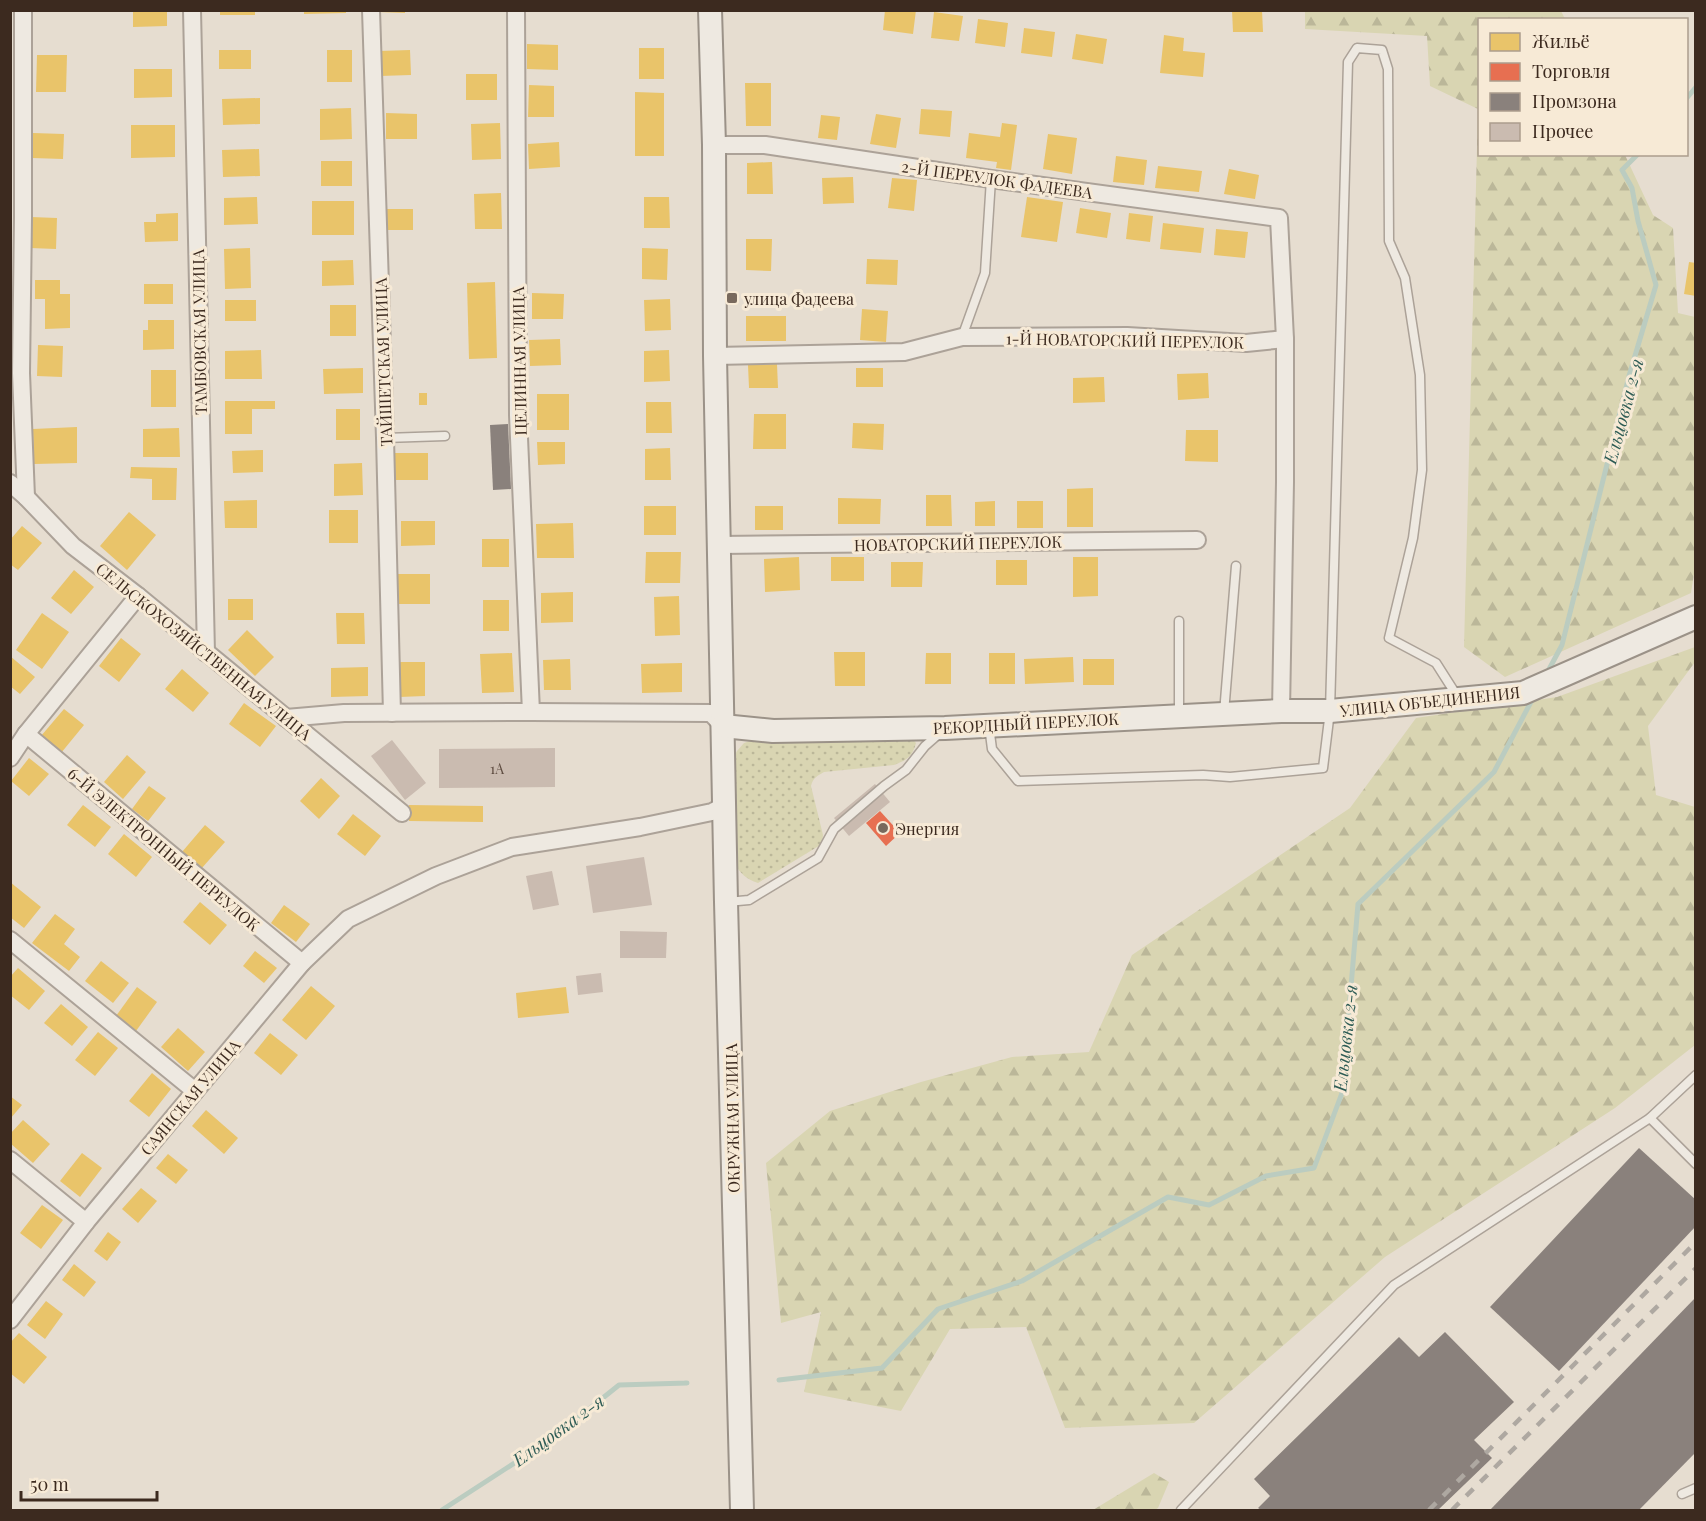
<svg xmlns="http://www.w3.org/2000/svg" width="1706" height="1521" font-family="'Playfair Display',serif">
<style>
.green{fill:url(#green-dots)}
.forest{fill:url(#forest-firs)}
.homes{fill:#e9c46a}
.shops{fill:#e76f51}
.industry{fill:#8a817c}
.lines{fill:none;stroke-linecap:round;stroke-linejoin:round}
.stream{stroke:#bbccc0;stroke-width:5}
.building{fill:#cabbb0}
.lane-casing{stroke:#aca298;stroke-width:11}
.street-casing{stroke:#aca298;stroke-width:20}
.secondary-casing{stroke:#9b9288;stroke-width:26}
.lane{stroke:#eee9e1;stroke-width:8}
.street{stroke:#eee9e1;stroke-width:16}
.secondary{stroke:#eee9e1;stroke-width:22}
.rail{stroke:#aea8a1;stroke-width:4.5;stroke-dasharray:10 10;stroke-linecap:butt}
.poi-dot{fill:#78695d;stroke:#f7ead6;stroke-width:2}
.labels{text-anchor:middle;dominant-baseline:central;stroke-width:6;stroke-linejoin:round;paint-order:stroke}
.number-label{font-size:14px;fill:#604e43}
.street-label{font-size:16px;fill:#3c2a1f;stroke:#f7ead6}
.poi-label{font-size:16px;fill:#3c2a1f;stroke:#f7ead6;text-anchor:start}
.water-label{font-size:18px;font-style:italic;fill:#2e5c55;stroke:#f7ead6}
</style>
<defs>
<pattern id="green-dots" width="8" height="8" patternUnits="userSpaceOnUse" patternTransform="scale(1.5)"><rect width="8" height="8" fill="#d9d5b2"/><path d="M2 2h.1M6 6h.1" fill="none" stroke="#bbb799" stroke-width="1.8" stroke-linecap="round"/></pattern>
<pattern id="forest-firs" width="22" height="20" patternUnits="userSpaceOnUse" patternTransform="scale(1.5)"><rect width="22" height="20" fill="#d9d5b2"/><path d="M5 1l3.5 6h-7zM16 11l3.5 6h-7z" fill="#bbb799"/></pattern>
</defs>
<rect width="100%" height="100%" fill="#e6ddd0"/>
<path class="green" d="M909,735L916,743C912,757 907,760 894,765L824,772C817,776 813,778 811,786L823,835L822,844L758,883C746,879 741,874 734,863L733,759L737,751L744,743L753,740L788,737Z"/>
<g class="forest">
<path d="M1305,11H1561L1565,19L1480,20V154L1625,155L1653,215L1673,228L1678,313L1695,317L1696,561L1691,593L1505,677L1464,647L1478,109L1430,86L1427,36L1305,29Z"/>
<path d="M1695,647V662L1648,726L1656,795L1695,807V1045L1615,1108L1385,1257L1194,1423L1065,1428L1026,1327L950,1329L901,1411L804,1392L821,1312L781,1323L766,1163L830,1111L921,1082L1012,1057L1089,1052L1132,955L1350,808L1416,718L1557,697Z"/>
<path d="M1154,1473L1169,1482L1158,1508L1155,1510H1093Z"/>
</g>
<g class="homes">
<path d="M133,10H167V26L133,27Z"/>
<rect x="220" y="10" width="35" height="5"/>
<path d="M304,10H346V13L304,14Z"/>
<path d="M379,10H405V13L379,12Z"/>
<path d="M885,10H916L913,34L883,30Z"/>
<path d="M1232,10H1262L1263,32H1233Z"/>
<path d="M934,12L963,16L959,41L931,38Z"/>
<path d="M978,19L1008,23L1005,47L975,43Z"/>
<path d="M1024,28L1055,32L1052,57L1021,53Z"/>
<path d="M1076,34L1107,39L1103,64L1072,59Z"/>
<path d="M1164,35L1184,38L1183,51L1205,53L1203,77L1160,73Z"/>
<path d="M527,44L558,45V70L527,69Z"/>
<rect x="639" y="48" width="25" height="31"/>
<rect x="219" y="50" width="32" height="19"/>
<rect x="327" y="50" width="25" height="32"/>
<path d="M410,50L411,75L380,76L379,51Z"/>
<path d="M37,55H67L66,92H36Z"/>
<path d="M134,69H172V97L134,98Z"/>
<rect x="466" y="74" width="31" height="26"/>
<path d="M745,83H771V126H746Z"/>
<path d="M529,85L554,86V117H528Z"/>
<path d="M635,92L664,93V156H635Z"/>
<path d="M260,98V124L223,125L222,99Z"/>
<path d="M351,108L352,139L320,140V109Z"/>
<path d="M921,109L952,111L950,137L919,134Z"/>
<path d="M386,113L417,114V139H386Z"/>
<path d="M876,114L901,118L896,148L870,144Z"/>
<path d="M821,115L840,117L837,140L818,138Z"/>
<path d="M500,123L501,159L472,160L471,124Z"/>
<path d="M1002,123L1017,125L1011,170L996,168L997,162L966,158L969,133L1000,137Z"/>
<path d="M131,125H175V157L131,158Z"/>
<path d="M33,133L64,134L63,159L32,158Z"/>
<path d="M1048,134L1077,138L1072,174L1043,169Z"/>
<path d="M559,142L560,167L529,169L528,144Z"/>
<path d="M259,149L260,176L223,177L222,150Z"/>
<path d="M1116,156L1147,160L1144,185L1113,182Z"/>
<rect x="321" y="161" width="31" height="25"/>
<path d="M772,162L773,194H747V163Z"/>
<path d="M1158,166L1202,171L1199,192L1155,188Z"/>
<path d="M1229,169L1259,175L1255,199L1224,194Z"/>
<path d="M853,177L854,203L823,204L822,178Z"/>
<path d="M892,178L917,180L914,211L888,208Z"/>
<path d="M501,193L502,229H475L474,194Z"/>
<path d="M257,197L258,224L224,225V198Z"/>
<path d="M644,197H669L670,228H644Z"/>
<path d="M1027,197L1063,202L1057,242L1021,237Z"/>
<rect x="312" y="201" width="42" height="34"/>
<path d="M1080,208L1111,213L1107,238L1076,233Z"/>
<rect x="387" y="209" width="26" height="21"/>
<path d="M178,213V241L145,242L144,222H156V214Z"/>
<path d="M1129,213L1153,216L1150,242L1126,239Z"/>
<path d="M31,217L57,218L56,249L30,248Z"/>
<path d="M1163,223L1204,228L1201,253L1160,249Z"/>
<path d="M1216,229L1248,232L1245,258L1214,255Z"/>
<path d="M746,239H772L771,271L746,270Z"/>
<path d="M250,248L251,288L225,289L224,249Z"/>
<path d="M642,248L668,249L667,280L642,279Z"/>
<path d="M867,259L898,260L897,285L866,284Z"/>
<path d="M353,260L354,285L322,286V261Z"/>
<path d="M1689,262L1696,263V296L1684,294Z"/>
<path d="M35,280H60V294H70V328L45,329V299H35Z"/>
<path d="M495,282L497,358L469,359L467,283Z"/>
<rect x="144" y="284" width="29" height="20"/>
<path d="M532,293L564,294L563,319H532Z"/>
<path d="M670,299L671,330L645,331L644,300Z"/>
<rect x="225" y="300" width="31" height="21"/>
<rect x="330" y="305" width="26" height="31"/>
<path d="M862,309L888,311L886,342L860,340Z"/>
<rect x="746" y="316" width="40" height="25"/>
<path d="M148,320H174V349L143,350V330H148Z"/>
<path d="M560,339L561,365L530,366L529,340Z"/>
<path d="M38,345L63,346L62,377L37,376Z"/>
<path d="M261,350L262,379H225V351Z"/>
<path d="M669,350L670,381L644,382V351Z"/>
<path d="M777,364L778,388H749L748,365Z"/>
<path d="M363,368V393L324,394L323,369Z"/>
<rect x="856" y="368" width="27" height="19"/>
<rect x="151" y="370" width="25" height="37"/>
<path d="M1208,373L1209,398L1178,400L1177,374Z"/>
<path d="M1104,377L1105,402L1073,403V378Z"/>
<rect x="419" y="393" width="8" height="12"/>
<rect x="537" y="394" width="32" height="36"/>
<path d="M225,401H275V409H252V434H225Z"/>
<path d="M646,402H671L672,433H646Z"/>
<rect x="336" y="409" width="24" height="31"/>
<path d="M754,414H786V449H753Z"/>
<path d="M853,423L884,424L883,450L852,448Z"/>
<path d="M77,427V463L34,464L33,429Z"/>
<path d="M179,428L180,457H143V429Z"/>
<path d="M1186,430H1218V462L1185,461Z"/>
<path d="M537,442H565V464L538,465Z"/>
<path d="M670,448L671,480H645V449Z"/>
<path d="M263,450V472L233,473L232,451Z"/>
<rect x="393" y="453" width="35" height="27"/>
<path d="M362,463L363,495L334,496V464Z"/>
<path d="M131,467L177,468L176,500H152V479L130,478Z"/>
<path d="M1093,488V527H1067V489Z"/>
<path d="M926,495H951L952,526H926Z"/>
<path d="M838,498L881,499L880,524H838Z"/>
<path d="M257,500V528H225L224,501Z"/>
<path d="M995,501V526H975V502Z"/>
<rect x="1017" y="501" width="26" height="27"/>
<rect x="644" y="506" width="32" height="29"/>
<rect x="755" y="506" width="28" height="24"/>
<rect x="329" y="510" width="29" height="33"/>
<path d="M129,512L156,535L127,570L100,546Z"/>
<path d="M401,521H435V545L401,546Z"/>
<path d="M573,523L574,558H537L536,524Z"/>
<path d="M22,526L42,543L18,570L10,564V540Z"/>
<rect x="482" y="539" width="27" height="28"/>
<path d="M646,552H681L680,583H645Z"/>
<path d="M799,557L800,590L765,592L764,559Z"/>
<rect x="831" y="557" width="33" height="24"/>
<path d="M1073,557H1098V596L1073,597Z"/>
<rect x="996" y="560" width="31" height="25"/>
<path d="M891,562H923L922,587H891Z"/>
<path d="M74,570L94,587L71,614L51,598Z"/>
<path d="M396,574H430V604H397Z"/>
<path d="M573,592V622L541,623V593Z"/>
<path d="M679,596L680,635L655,636L654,597Z"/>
<rect x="228" y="599" width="25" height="21"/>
<rect x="483" y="600" width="26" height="31"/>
<path d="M42,613L69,632L42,669L16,650Z"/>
<path d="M336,613H364L365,644H337Z"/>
<path d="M247,630L274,657L255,676L228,650Z"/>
<path d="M121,638L141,654L119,682L99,666Z"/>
<path d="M834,652H865V686H835Z"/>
<path d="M512,653L514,692L482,693L480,654Z"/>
<path d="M926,653H951V684H925Z"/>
<rect x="989" y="653" width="26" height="31"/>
<path d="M10,656L35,677L20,694L10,686Z"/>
<path d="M1073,657L1074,682L1025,684L1024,659Z"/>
<path d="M570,659L571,690H544L543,660Z"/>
<rect x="1083" y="659" width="31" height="26"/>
<path d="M398,662H425V696L399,697Z"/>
<path d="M682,663V692L642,693L641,664Z"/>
<path d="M368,667V696L331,697V668Z"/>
<path d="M182,669L209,693L193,712L165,689Z"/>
<path d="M244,703L276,726L260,747L229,724Z"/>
<path d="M64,709L84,725L61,753L41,736Z"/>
<path d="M127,755L146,772L123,799L104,782Z"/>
<path d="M29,758L49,774L29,796L11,781Z"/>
<path d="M321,778L340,796L319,819L300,801Z"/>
<path d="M149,786L166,798L148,821L132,809Z"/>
<path d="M83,805L111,827L95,847L67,825Z"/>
<path d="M409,805L483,806V822L409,821Z"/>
<path d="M353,814L381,836L365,856L337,834Z"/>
<path d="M205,825L225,842L201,869L182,852Z"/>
<path d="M124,834L152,857L136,877L108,854Z"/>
<path d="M10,882L41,907L24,928L10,917Z"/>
<path d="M200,902L227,925L210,945L183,922Z"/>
<path d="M284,905L310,924L296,942L271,923Z"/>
<path d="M55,914L75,929L64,944L80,957L69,971L32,943Z"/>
<path d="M255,951L277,968L264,983L243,966Z"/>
<path d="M101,961L129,983L113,1003L85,981Z"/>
<path d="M18,968L45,991L29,1010L10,995V977Z"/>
<path d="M311,986L335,1006L306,1040L282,1020Z"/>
<path d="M137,987L157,1002L136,1031L116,1016Z"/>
<path d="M566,987L569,1013L518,1018L516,993Z"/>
<path d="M61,1004L88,1027L72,1046L44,1023Z"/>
<path d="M178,1028L205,1052L188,1071L161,1047Z"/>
<path d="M98,1032L118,1048L95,1076L75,1060Z"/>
<path d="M270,1033L298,1055L281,1075L254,1053Z"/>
<path d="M152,1073L171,1089L149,1117L129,1101Z"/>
<path d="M10,1096L22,1105L10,1119Z"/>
<path d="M206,1110L238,1138L224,1154L192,1126Z"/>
<path d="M23,1120L50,1144L33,1163L10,1143V1134Z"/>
<path d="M82,1153L102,1168L80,1197L60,1181Z"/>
<path d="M168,1154L188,1170L176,1184L156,1168Z"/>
<path d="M141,1188L157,1201L138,1223L122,1209Z"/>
<path d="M42,1205L63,1220L41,1249L20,1233Z"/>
<path d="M108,1232L121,1242L107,1261L94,1251Z"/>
<path d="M74,1264L96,1282L84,1297L62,1280Z"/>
<path d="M46,1301L63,1314L45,1339L27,1325Z"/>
<path d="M19,1333L47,1357L24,1384L10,1373V1343Z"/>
</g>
<path class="shops" d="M880,811L900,833L886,846L866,823Z"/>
<g class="industry">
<path d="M508,424L511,489L493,490L490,425Z"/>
<path d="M1639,1148L1696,1200V1226L1559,1371L1490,1307Z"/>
<path d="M1696,1297V1452L1639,1510H1490Z"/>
<path d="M1445,1332L1514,1402L1474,1440L1492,1458L1438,1510H1261L1258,1508L1270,1496L1254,1479L1399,1337L1419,1357Z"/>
</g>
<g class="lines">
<g class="stream">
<path d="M1686,99L1696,87"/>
<path d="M1547,673L1562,645L1629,376L1656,285L1638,221L1632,188L1622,170L1638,154"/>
<path d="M779,1380L882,1368L938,1309L1022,1281L1168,1197L1209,1205L1266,1176L1314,1168L1342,1093L1358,904L1494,772L1533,698"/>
<path d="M442,1510L553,1438L619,1385L687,1383H685"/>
</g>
</g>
<g class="building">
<path d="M392,740L426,783L405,800L371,756Z"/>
<path d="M555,748V787L439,788V749Z"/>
<path d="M875,784L890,802L849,836L834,818Z"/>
<path d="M644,857L652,905L593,913L586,866Z"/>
<path d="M552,871L559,905L533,910L526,876Z"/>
<path d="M620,931L667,932L666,958H620Z"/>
<path d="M601,973L603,992L578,995L576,976Z"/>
</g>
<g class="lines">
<g class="lane-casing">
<g id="lane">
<path d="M962,337L985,273L991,179"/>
<path d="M385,438L445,436"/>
<path d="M1179,621V715"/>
<path d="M1224,713L1236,566"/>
<path d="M989,726L992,749L1018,781L1203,775L1230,777L1323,768L1330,711L1348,62L1357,48L1382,50L1388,69L1389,241L1405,278L1420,375L1422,470L1413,538L1389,638L1436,663L1457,696"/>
<path d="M727,902L749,900L818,858L834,829L884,786L906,770L925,746L941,732"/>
<path d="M1650,1118L1696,1075"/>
<path d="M1682,1494L1696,1488"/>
<path d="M1181,1510L1394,1285L1650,1118L1696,1164"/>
</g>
</g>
<g class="street-casing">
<g id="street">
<path d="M23,10V217L21,373L26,497"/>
<path d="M192,10L206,653"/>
<path d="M371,10L385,438L392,713"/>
<path d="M516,10L518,415L531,712"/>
<path d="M714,145H765L991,179L1279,218L1285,339V482L1281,711"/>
<path d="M715,356L904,352L962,337L1127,336L1246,343L1285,339"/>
<path d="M10,483L26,497L73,546L138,596L402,813"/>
<path d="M720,545L1197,540"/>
<path d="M286,718L344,713L531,712L711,713L723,726"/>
<path d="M26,734L302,963"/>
<path d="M10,758L26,734L138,596"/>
<path d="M10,940L195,1091"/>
<path d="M10,1160L86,1222"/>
<path d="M10,1320L86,1222L302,963L348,919L436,876L512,847L640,827L712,812L725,805"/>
</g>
</g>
<g class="secondary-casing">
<g id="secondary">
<path d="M710,10L714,145L715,356L726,902L742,1510"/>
<path d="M723,726L773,731L945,728L1281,711H1330L1523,693L1696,617"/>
</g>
</g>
<use href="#lane" class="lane"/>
<use href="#street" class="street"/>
<use href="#secondary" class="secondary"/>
<g class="rail">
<path d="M1429,1510L1696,1242"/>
<path d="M1452,1510L1696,1268"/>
</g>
</g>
<g class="poi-dot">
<rect x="726" y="292" width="12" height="12" rx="3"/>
<circle cx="883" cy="828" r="6"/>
</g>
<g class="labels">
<g class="number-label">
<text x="497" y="768">1А</text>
</g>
<g class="street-label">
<text transform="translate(997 179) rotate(8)">2-Й ПЕРЕУЛОК ФАДЕЕВА</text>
<text transform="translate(199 332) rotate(-91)">ТАМБОВСКАЯ УЛИЦА</text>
<text transform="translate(1125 340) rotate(1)">1-Й НОВАТОРСКИЙ ПЕРЕУЛОК</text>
<text transform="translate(519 361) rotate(-91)">ЦЕЛИННАЯ УЛИЦА</text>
<text transform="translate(383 362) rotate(-92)">ТАЙШЕТСКАЯ УЛИЦА</text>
<text transform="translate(958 543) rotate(-1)">НОВАТОРСКИЙ ПЕРЕУЛОК</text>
<text transform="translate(204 651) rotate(39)">СЕЛЬСКОХОЗЯЙСТВЕННАЯ УЛИЦА</text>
<text transform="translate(1430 701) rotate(-6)">УЛИЦА ОБЪЕДИНЕНИЯ</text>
<text transform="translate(1026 723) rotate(-3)">РЕКОРДНЫЙ ПЕРЕУЛОК</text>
<text transform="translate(164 849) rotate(40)">6-Й ЭЛЕКТРОННЫЙ ПЕРЕУЛОК</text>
<text transform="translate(190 1097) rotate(-50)">САЯНСКАЯ УЛИЦА</text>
<text transform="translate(732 1118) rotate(-91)">ОКРУЖНАЯ УЛИЦА</text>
</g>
<g class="poi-label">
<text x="744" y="298">улица Фадеева</text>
<text x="895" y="828">Энергия</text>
</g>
<g class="water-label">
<text transform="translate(1623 411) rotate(-75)">Ельцовка 2-я</text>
<text transform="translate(1345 1038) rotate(-84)">Ельцовка 2-я</text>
<text transform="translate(558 1430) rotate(-36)">Ельцовка 2-я</text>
</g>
</g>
<rect width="1706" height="1521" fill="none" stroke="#3c2a1f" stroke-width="24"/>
<rect x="1478" y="18" width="210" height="138" fill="#f7ead6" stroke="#ac9d8d" stroke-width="1.5"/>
<rect x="1490" y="33" width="30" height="18" fill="#e9c46a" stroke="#ac9d8d" stroke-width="1.5"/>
<text x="1532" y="48" font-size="18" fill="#3c2a1f">Жильё</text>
<rect x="1490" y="63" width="30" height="18" fill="#e76f51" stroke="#ac9d8d" stroke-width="1.5"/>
<text x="1532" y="78" font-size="18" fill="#3c2a1f">Торговля</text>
<rect x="1490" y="93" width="30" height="18" fill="#8a817c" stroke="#ac9d8d" stroke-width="1.5"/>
<text x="1532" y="108" font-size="18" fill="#3c2a1f">Промзона</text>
<rect x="1490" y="123" width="30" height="18" fill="#cabbb0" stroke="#ac9d8d" stroke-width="1.5"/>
<text x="1532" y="138" font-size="18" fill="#3c2a1f">Прочее</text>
<path d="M21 1491v9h136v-9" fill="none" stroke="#3c2a1f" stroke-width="3"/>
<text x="30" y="1491" font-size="18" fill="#3c2a1f" stroke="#f7ead6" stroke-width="4.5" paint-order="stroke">50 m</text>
</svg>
